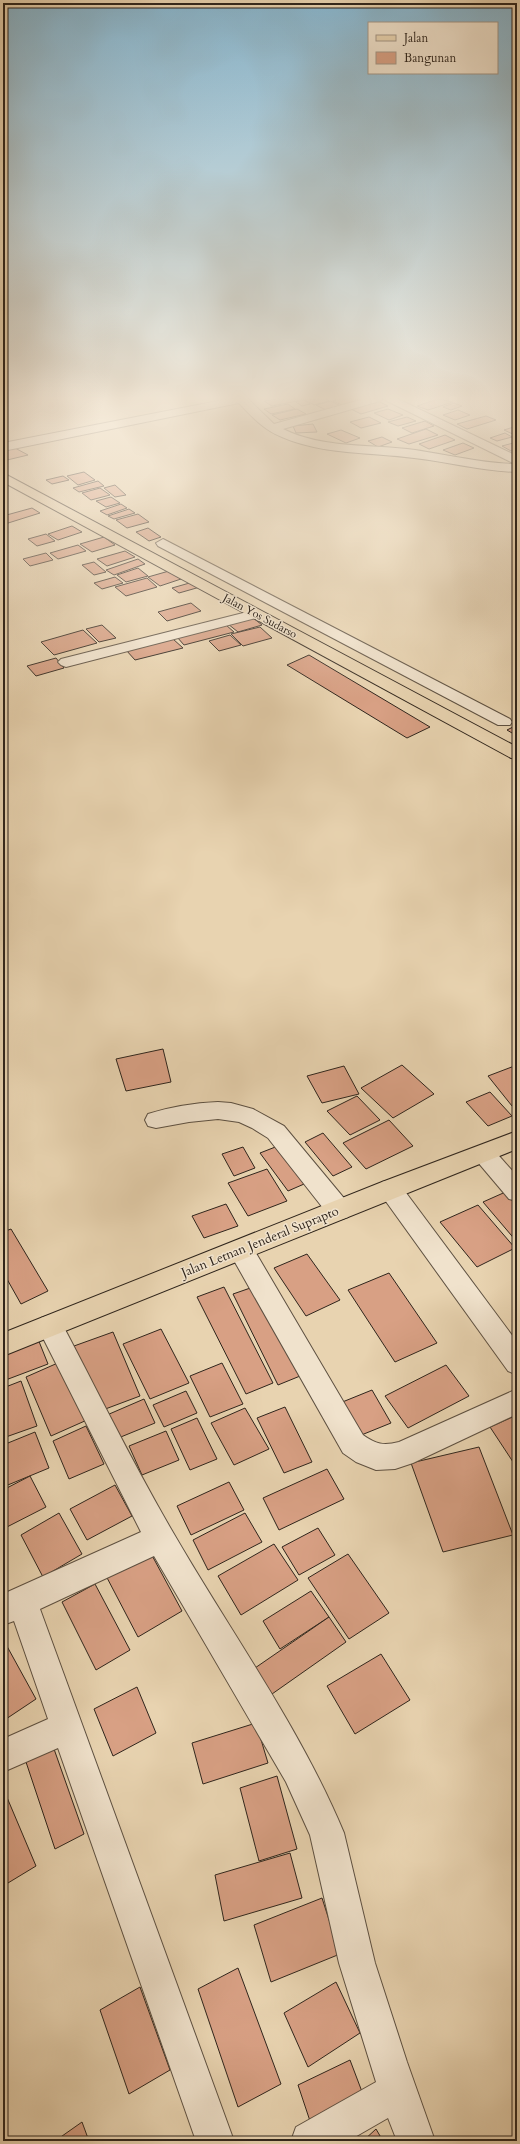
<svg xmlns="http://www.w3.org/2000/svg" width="520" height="2144" font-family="Cardo,serif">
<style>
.building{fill:#d8a084;stroke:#2f251c}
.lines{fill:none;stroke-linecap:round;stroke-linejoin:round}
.minor-casing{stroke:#5d5041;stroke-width:2}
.major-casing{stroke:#2f251c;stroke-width:2}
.minor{fill:#f0e2cc;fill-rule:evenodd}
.major{fill:#e8d3b0;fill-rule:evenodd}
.labels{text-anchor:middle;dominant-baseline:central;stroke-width:3;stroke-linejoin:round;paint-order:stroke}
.far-street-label{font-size:11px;fill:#2f251c;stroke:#f0e2cc}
.street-label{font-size:13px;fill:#2f251c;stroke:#f0e2cc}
</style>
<rect width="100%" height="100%" fill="#e8d3b0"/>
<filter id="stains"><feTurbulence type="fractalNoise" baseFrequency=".005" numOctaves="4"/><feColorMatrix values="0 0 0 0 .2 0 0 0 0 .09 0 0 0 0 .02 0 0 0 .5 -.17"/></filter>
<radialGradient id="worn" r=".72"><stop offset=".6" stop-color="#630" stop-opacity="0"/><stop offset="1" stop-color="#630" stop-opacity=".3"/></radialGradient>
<g class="building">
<path d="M277,399H300L302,400L272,406L264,401Z"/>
<path d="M326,399L329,401L314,405L305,400Z"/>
<path d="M339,399H356L358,400L342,405L333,401Z"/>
<path d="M438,399L453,402L428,410L417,406Z"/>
<path d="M304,400L310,404L302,406L296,402Z"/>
<path d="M331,401L341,406L326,410L316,405Z"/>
<path d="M378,401L388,406L361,414L351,409Z"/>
<path d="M454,403L462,406L451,410L443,407Z"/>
<path d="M288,404L295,409L271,414L264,409Z"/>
<path d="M297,409L306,414L280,420L272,415Z"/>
<path d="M388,409L403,415L389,420L374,413Z"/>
<path d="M458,410L470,415L455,420L443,415Z"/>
<path d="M486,416L496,420L467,429L457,424Z"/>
<path d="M369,417L381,423L361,428L350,422Z"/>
<path d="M407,417L416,421L398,426L388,422Z"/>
<path d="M425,421L434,426L412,433L402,428Z"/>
<path d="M313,424L317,432L296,433L293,426Z"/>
<path d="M517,426V436L504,430Z"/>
<path d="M426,429L438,435L409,444L397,439Z"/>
<path d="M341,430L360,438L346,443L327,434Z"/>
<path d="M505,433L512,437L497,441L490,438Z"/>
<path d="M445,435L455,440L429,449L419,444Z"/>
<path d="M382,437L392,442L378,447L368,441Z"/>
<path d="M517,442V449L511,451L502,446Z"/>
<path d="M463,443L474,448L455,455L443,450Z"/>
<path d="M15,448L28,455L3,461V451Z"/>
<path d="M84,472L95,480L78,485L67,476Z"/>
<path d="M63,476L69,480L52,484L46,480Z"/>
<path d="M98,481L104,486L79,492L73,488Z"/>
<path d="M115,485L126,495L115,497L104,488Z"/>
<path d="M100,488L110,495L91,500L82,493Z"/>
<path d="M111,497L120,503L106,507L96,501Z"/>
<path d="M121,504L127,508L107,515L100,511Z"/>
<path d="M32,508L40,513L5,524L3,522V516Z"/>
<path d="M129,509L135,513L114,519L108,516Z"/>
<path d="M138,514L149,522L127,528L116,520Z"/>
<path d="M72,526L82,532L58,540L48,534Z"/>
<path d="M148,528L161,537L149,541L136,532Z"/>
<path d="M46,534L55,541L37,546L28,539Z"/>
<path d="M104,537L115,545L92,552L80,544Z"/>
<path d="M78,545L86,551L58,559L50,553Z"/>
<path d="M125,551L135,557L107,566L97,559Z"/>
<path d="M46,553L53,560L30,566L23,559Z"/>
<path d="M138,559L145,564L114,575L106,570Z"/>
<path d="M94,562L106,572L94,575L82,565Z"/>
<path d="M138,568L148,576L126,582L117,575Z"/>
<path d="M169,571L181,579L160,586L148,577Z"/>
<path d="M115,577L123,583L102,589L94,583Z"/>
<path d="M147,578L157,587L126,596L115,587Z"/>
<path d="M193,582L200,587L179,593L172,588Z"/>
<path d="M191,603L201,611L167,621L158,612Z"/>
<path d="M252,617L262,625L238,632L228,624Z"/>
<path d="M102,625L116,638L99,642L86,629Z"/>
<path d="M226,625L234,632L184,645L177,637Z"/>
<path d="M260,627L272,638L243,646L231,634Z"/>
<path d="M83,630L97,643L54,655L41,642Z"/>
<path d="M230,635L241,645L219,651L209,641Z"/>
<path d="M173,639L183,648L135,660L126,650Z"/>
<path d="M309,655L430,727L407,738L287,665Z"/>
<path d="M56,658L64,668L36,676L27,666Z"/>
<path d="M517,725V736L507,730Z"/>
<path d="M163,1049L171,1082L126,1091L116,1059Z"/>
<path d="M402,1065L434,1094L393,1118L361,1088Z"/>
<path d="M517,1065V1104L512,1106L488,1076Z"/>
<path d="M344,1066L359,1094L322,1103L307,1076Z"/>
<path d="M490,1092L512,1116L488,1126L466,1102Z"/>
<path d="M357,1096L380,1120L350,1135L327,1111Z"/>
<path d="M389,1120L413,1146L366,1169L343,1143Z"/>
<path d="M323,1133L352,1167L333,1176L305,1142Z"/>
<path d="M283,1144L311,1181L288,1191L260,1153Z"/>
<path d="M243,1147L255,1168L234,1176L222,1154Z"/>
<path d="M267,1169L287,1201L248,1216L228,1183Z"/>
<path d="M510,1190L517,1198V1242L483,1202Z"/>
<path d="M226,1204L238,1226L204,1238L192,1216Z"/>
<path d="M478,1205L515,1248L477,1267L440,1222Z"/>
<path d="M11,1229L48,1291L21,1304L3,1272V1232Z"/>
<path d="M307,1254L340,1300L306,1316L274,1268Z"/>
<path d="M389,1273L437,1343L395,1362L348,1290Z"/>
<path d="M259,1285L305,1374L278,1385L233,1294Z"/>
<path d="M224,1287L273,1383L246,1394L197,1297Z"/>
<path d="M161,1329L189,1383L150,1399L123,1344Z"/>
<path d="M113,1332L140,1396L100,1411L74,1346Z"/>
<path d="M38,1339L48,1364L3,1381V1352Z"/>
<path d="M60,1362L87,1420L51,1436L26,1377Z"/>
<path d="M222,1363L243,1404L210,1417L190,1376Z"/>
<path d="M446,1365L469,1396L408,1428L385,1396Z"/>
<path d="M21,1381L37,1426L3,1438V1388Z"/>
<path d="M372,1390L391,1423L354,1438L335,1405Z"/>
<path d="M186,1391L197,1413L164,1427L153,1405Z"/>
<path d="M144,1399L155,1423L111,1441L100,1418Z"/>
<path d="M285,1407L312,1462L284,1473L257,1418Z"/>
<path d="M245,1408L269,1449L234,1465L211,1423Z"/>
<path d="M517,1415V1468L490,1427Z"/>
<path d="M197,1418L217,1459L190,1470L171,1429Z"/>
<path d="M86,1426L104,1464L69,1479L53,1441Z"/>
<path d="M166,1431L179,1460L142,1475L129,1446Z"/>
<path d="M35,1432L49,1468L3,1487V1445Z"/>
<path d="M479,1447L513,1535L443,1552L411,1463Z"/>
<path d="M327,1469L344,1499L279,1530L263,1498Z"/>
<path d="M30,1476L46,1507L3,1529V1490Z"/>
<path d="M229,1482L244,1510L191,1535L177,1506Z"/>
<path d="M115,1485L132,1516L87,1540L70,1509Z"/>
<path d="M59,1513L82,1554L43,1577L21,1535Z"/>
<path d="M245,1513L262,1542L208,1570L193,1540Z"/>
<path d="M318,1528L335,1555L299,1575L282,1547Z"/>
<path d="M274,1544L298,1580L241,1615L218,1576Z"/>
<path d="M148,1548L182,1611L138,1637L104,1572Z"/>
<path d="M348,1554L389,1613L349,1639L308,1578Z"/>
<path d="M95,1584L130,1650L96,1670L62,1602Z"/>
<path d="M311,1591L329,1617L280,1649L263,1621Z"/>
<path d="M329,1617L346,1642L272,1694L255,1668Z"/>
<path d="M3,1639L36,1699L3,1721Z"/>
<path d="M381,1654L410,1700L355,1734L327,1686Z"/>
<path d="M137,1687L156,1733L113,1756L94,1709Z"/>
<path d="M256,1723L268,1763L203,1784L192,1743Z"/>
<path d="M54,1749L84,1834L55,1849L26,1762Z"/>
<path d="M277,1776L297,1849L259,1861L240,1788Z"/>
<path d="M3,1788L36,1866L3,1886Z"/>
<path d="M290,1853L302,1898L224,1921L215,1875Z"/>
<path d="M322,1898L340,1954L271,1982L254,1925Z"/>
<path d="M238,1968L281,2084L238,2107L198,1989Z"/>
<path d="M336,1982L360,2033L308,2067L284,2013Z"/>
<path d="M140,1987L170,2070L129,2094L100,2010Z"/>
<path d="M350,2060L364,2097L311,2124L298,2085Z"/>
<path d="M82,2122L89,2141H55Z"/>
<path d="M376,2129L383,2141H363Z"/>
</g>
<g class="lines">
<g class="minor-casing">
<g id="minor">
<path d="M228,399H250L249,400L274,424L364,399H382L380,401L283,429C323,449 372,444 415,450C448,455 481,463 515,464L383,399H398L517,456V472C482,471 449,462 414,458C371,452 323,455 282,437C264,430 252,417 239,403L3,451V443Z"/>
<path d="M163,539L510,719L512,722L510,725H498L158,546L156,543Z"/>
<path d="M255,610L260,611L262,614L260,617L66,667L61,665L58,662L61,659Z"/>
<path d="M218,1102L231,1103L253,1109L284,1126L348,1203L351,1210L348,1217L339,1220L330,1217L268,1138L252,1128L239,1122L218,1119L189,1122L156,1128L148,1126L145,1120L148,1114C170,1107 194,1103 218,1102Z"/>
<path d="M484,1145L492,1148L517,1176V1201L509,1199L476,1160L472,1154L476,1148Z"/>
<path d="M390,1180L398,1182L517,1342V1375L508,1371L382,1196L378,1189L382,1182Z"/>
<path d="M241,1240L250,1243L363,1435C376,1444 383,1446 399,1442L517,1389V1414L413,1463L395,1469L376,1470L356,1462L343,1453L232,1257L229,1250L232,1243Z"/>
<path d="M50,1315L59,1318C96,1388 131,1460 171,1529C229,1630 299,1725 344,1833L375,1963L407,2062L435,2141H397L388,2118L348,2141H291L296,2127L376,2082L339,1963L310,1835L286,1782L154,1556L40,1609L234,2141H196L58,1748L3,1772V1739L48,1719L14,1621L3,1625V1594L141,1532L37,1326L41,1318Z"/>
</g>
</g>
<g class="major-casing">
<g id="major">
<path d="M3,473L517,747V759L511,758L3,482Z"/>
<path d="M517,1131V1149L3,1356V1333L382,1182Z"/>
</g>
</g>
<use href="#minor" class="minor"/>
<use href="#major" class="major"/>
</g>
<linearGradient id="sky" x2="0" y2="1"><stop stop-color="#87b6cf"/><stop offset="0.57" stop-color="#f5ebdb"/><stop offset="1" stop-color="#f5ebdb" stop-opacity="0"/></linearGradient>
<rect width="520" height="699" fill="url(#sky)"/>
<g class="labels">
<g class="far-street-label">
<text transform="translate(260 616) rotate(28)">Jalan Yos Sudarso</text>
</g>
<g class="street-label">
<text transform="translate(260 1242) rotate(-22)">Jalan Letnan Jenderal Suprapto</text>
</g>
</g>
<rect width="520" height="2144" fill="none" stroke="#e8d3b0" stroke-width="16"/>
<rect x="4" y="4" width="512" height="2136" fill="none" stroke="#2f251c" stroke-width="2"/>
<rect x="8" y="8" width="504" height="2128" fill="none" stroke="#2f251c"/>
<rect x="368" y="22" width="130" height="52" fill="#f0e2cc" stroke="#a39686"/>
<rect x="376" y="35" width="20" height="6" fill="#e8d3b0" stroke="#a39686"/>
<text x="404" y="42" font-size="12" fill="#2f251c">Jalan</text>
<rect x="376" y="52" width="20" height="12" fill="#d8a084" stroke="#a39686"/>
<text x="404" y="62" font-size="12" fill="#2f251c">Bangunan</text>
<rect width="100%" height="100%" filter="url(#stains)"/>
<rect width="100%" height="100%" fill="url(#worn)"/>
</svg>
